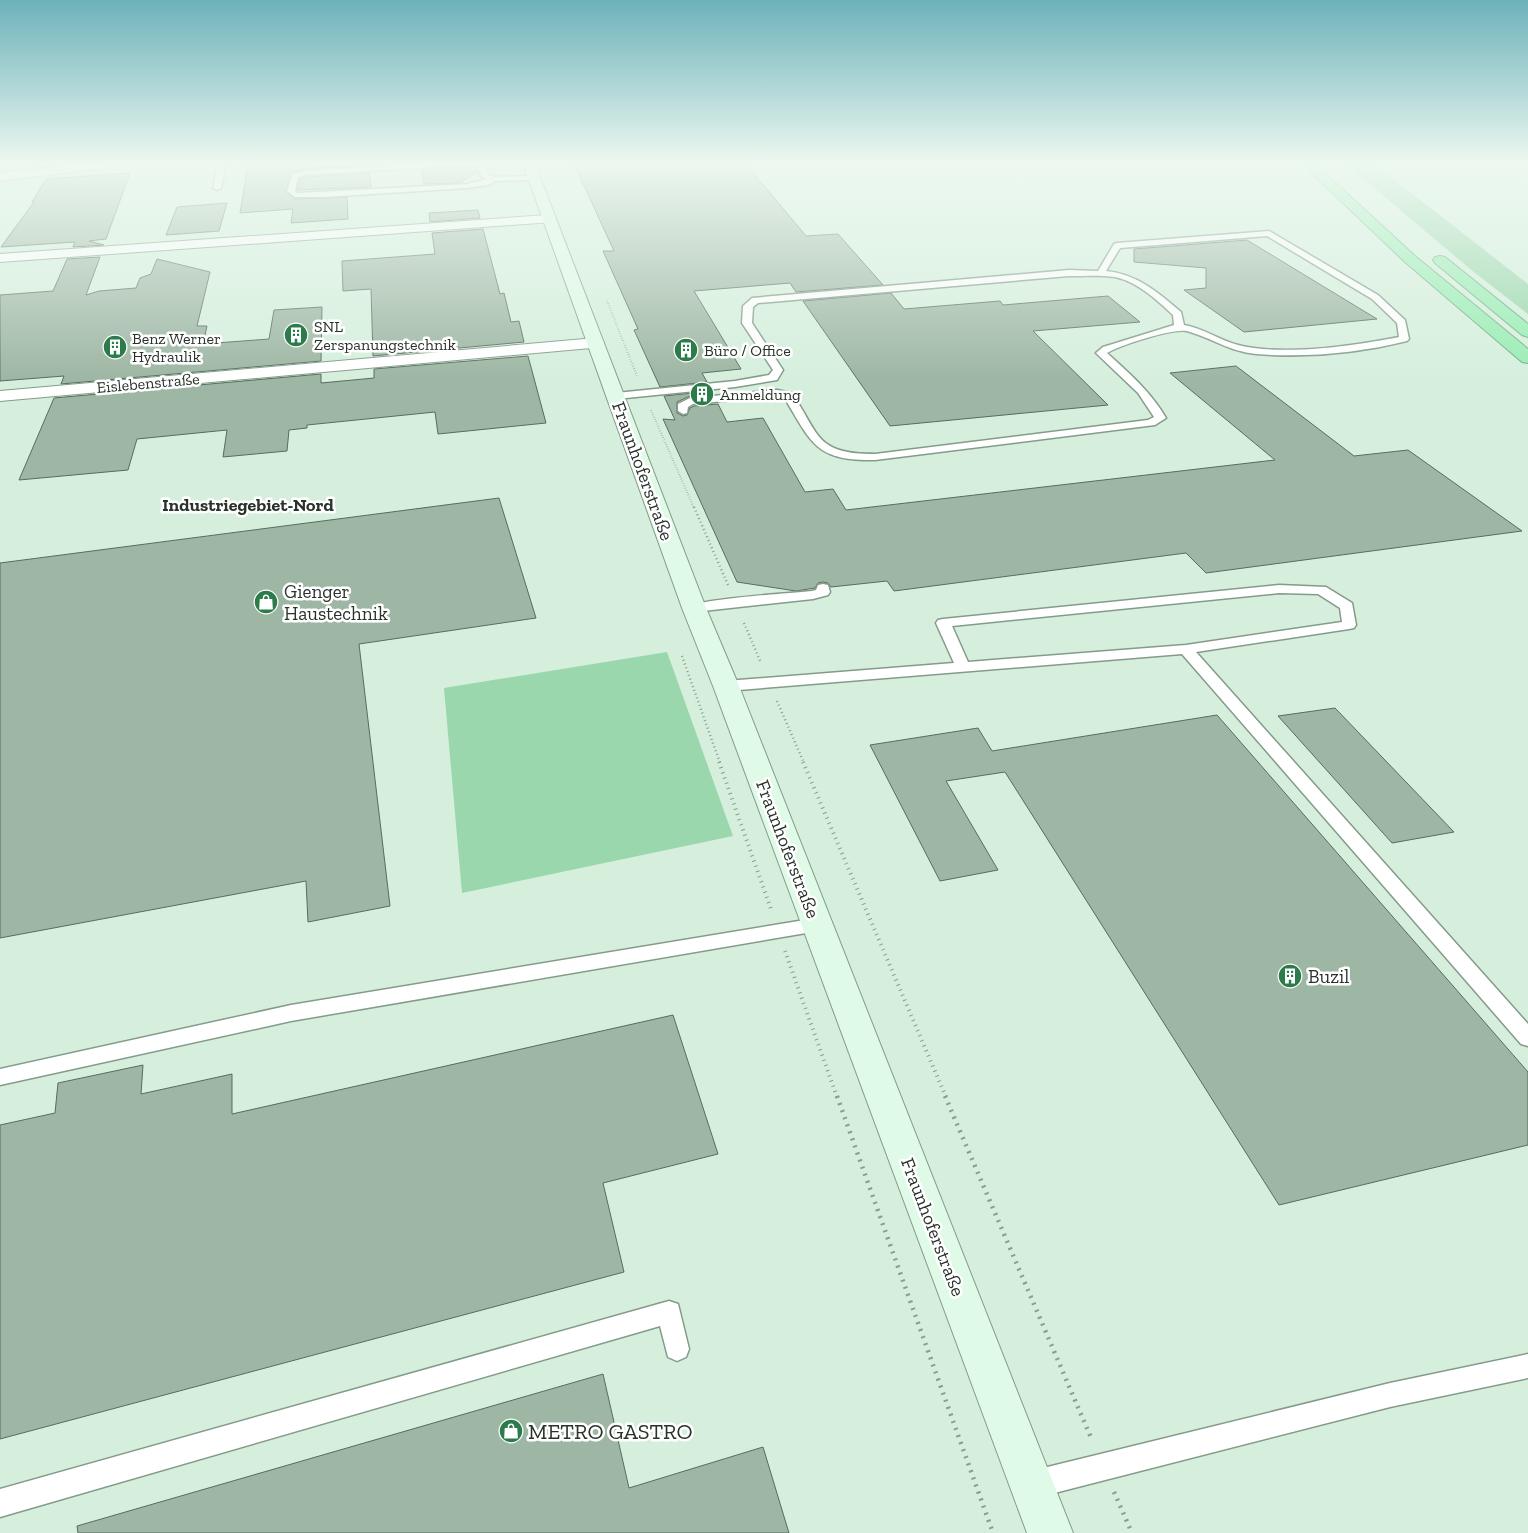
<svg xmlns="http://www.w3.org/2000/svg" width="1528" height="1533" font-family="'Zilla Slab',serif">
<style>
.green{fill:#9ad7ac}
.building{fill:#9eb6a4;stroke:#576d5d}
.lines{fill:none;stroke-linecap:round;stroke-linejoin:round}
.lane-casing{stroke:#849b8a;stroke-width:3}
.street-casing{stroke:#849b8a;stroke-width:2}
.secondary-casing{stroke:#849b8a;stroke-width:2}
.highway-casing{stroke:#71ac83;stroke-width:2}
.path-far3{stroke:#8b9d90;stroke-width:2;stroke-dasharray:0.5 2;stroke-linecap:butt}
.path-far2{stroke:#8b9d90;stroke-width:2.5;stroke-dasharray:1 3;stroke-linecap:butt}
.path-far1{stroke:#8b9d90;stroke-width:4;stroke-dasharray:1 4.5;stroke-linecap:butt}
.path{stroke:#8b9d90;stroke-width:4.5;stroke-dasharray:2 5.5;stroke-linecap:butt}
.lane{fill:#fff;fill-rule:evenodd}
.street{fill:#fff;fill-rule:evenodd}
.secondary{fill:#e0fae8;fill-rule:evenodd}
.highway{fill:#98edb3;fill-rule:evenodd}
.labels{text-anchor:middle;dominant-baseline:central;stroke-width:5;stroke-linejoin:round;paint-order:stroke}
.far-poi-label{font-size:16px;fill:#29322b;stroke:#fff;text-anchor:start}
.far-street-label{font-size:16px;fill:#29322b;stroke:#fff}
.far-quarter-label{font-size:18px;font-weight:bold;fill:#29322b;stroke:#fff}
.street-label{font-size:19px;fill:#29322b;stroke:#fff}
.poi-label{font-size:19px;fill:#29322b;stroke:#fff;text-anchor:start}
.near-poi-label{font-size:22px;fill:#29322b;stroke:#fff;text-anchor:start}
</style>
<rect width="100%" height="100%" fill="#d6efdd"/>
<g class="green">
<path d="M1346,164H1374L1528,284V314L1470,269Z"/>
<path d="M667,652L733,836L462,893L444,688Z"/>
</g>
<g class="building">
<path d="M262,164H368V165L305,169L292,172L286,192L295,199L347,197L348,219L291,223L293,209L240,213L248,165Z"/>
<path d="M574,164H746L806,236L838,234L883,285L796,292L790,283L694,291L741,369L702,373L707,382L660,387L634,330L638,329L603,251H614Z"/>
<path d="M477,166L478,172L459,183L424,184L421,170Z"/>
<path d="M130,173L106,239L89,241L104,245L73,247L75,242L1,247L34,202H32L46,179Z"/>
<path d="M369,173L371,187L297,190L300,179L306,177Z"/>
<path d="M227,203L219,231L166,235L177,207Z"/>
<path d="M478,210L480,218L430,222L429,213Z"/>
<path d="M483,229L500,294L504,293L511,322L519,321L524,342L373,356L371,289L343,291L342,261L435,254L432,233Z"/>
<path d="M1247,240L1377,319L1244,332L1184,290L1206,288V268L1134,262V249Z"/>
<path d="M100,257L86,295L99,291L136,288L140,278L151,274L157,259L210,272L197,326H207L203,344L269,339L274,310L322,307L321,361L61,384L64,376L0,381V295L53,291L67,259Z"/>
<path d="M891,293L904,309L1000,301L1003,305L1108,296L1140,322L1033,331L1108,405L890,426L803,301Z"/>
<path d="M528,356L546,423L438,434L435,412L307,425V428L289,430L287,451L223,457L227,430L137,439L128,470L19,480L54,398L321,374V383L374,378V369Z"/>
<path d="M1236,366L1354,456L1408,450L1522,531L1206,573L1186,553L894,591L887,581L831,587L828,583L823,582L818,583L815,588L796,591L737,582L663,419L675,420L664,396L712,391L713,394L690,396L677,402V413L683,416L687,415L690,408L694,406L718,404L727,422L763,418L805,492L833,489L846,510L1275,460L1170,373Z"/>
<path d="M499,498L536,618L359,644L390,906L308,922L306,881L0,938V563Z"/>
<path d="M1335,708L1454,832L1392,843L1278,716Z"/>
<path d="M1217,715L1528,1072V1145L1279,1205L1005,772L946,781L998,870L940,881L870,745L978,728L992,751Z"/>
<path d="M673,1015L718,1154L603,1183L624,1272L0,1439V1125L55,1113L58,1083L143,1065L141,1094L232,1074V1114Z"/>
<path d="M603,1374L629,1488L763,1447L789,1533H78L77,1526Z"/>
</g>
<g class="lines">
<g class="lane-casing">
<g id="lane">
<path d="M218,164H226L221,188L217,190L213,188Z"/>
<path d="M414,164H453L449,166L306,175L298,177L295,191L297,193L467,184L487,179C480,177 478,171 479,164H487L486,169L488,175L494,177L534,176L538,178L534,180L495,181L489,185L467,188L325,197H295L287,191L292,174L305,171Z"/>
<path d="M1269,231L1378,295L1405,320L1409,339L1407,341C1359,353 1305,358 1256,354C1228,351 1212,338 1187,331C1173,328 1120,345 1107,353C1129,373 1151,392 1166,418L1155,425L875,460C816,461 812,444 784,397L777,396L693,404L688,407L687,413L683,414L678,411V404L690,398L777,390L792,393C820,436 816,454 875,454L1148,420L1154,417L1138,393L1096,353L1103,347L1174,325L1173,315C1157,300 1138,282 1115,277C1100,275 1084,276 1069,276L758,303L753,307L752,323L783,370L777,380L735,387L616,399L611,396L616,393L735,381L769,375L773,370L742,323L743,306L752,298L1069,270L1098,271L1114,244L1117,243ZM1267,236L1372,299L1397,323L1399,337C1353,346 1283,356 1238,345C1219,340 1203,328 1184,325L1181,312C1159,293 1137,274 1106,271L1120,248Z"/>
<path d="M823,584L828,585L830,592L828,595L813,599L694,612L687,608C695,599 794,593 812,591L816,590L818,585Z"/>
<path d="M1279,585L1326,587L1352,603L1356,625L1354,628L1349,629L1196,652L1528,1024V1046L1521,1044L1182,654L726,691L721,689L718,686L721,683L726,681L954,663L936,623L938,620L943,619ZM1279,593L1318,594L1340,608L1342,622L1186,645L968,662L952,626Z"/>
<path d="M817,918L824,920L826,925L824,930L291,1021L0,1085V1069L291,1005Z"/>
<path d="M669,1301L678,1304L689,1349L686,1357L677,1361L668,1357L660,1326L0,1517V1489Z"/>
<path d="M1528,1354V1378L1390,1407L1031,1499L1021,1495L1017,1485L1021,1475L1031,1471L1390,1383Z"/>
</g>
</g>
<g class="street-casing">
<g id="street">
<path d="M75,164H111L105,168L0,181V173Z"/>
<path d="M548,215L553,216L555,219L553,222L0,262V254Z"/>
<path d="M596,338L602,339L604,343L602,347L0,401V391Z"/>
</g>
</g>
<g class="secondary-casing">
<path id="secondary" d="M523,164H535L706,608L739,686L1073,1533H1027L713,686L682,608Z"/>
</g>
<g class="highway-casing">
<g id="highway">
<path d="M1302,164H1315L1415,256L1528,349V363L1522,362L1405,262Z"/>
<path d="M1440,256L1445,257L1528,324V337L1522,335L1435,263L1433,260L1435,257Z"/>
</g>
</g>
<g class="path-far3">
<path d="M607,301L637,376"/>
<path d="M651,410L694,508"/>
</g>
<g class="path-far2">
<path d="M694,507L728,585"/>
<path d="M744,623L761,663"/>
<path d="M682,656L720,763"/>
<path d="M777,701L804,763"/>
</g>
<g class="path-far1">
<path d="M719,762L772,912"/>
<path d="M803,762L946,1097"/>
<path d="M785,951L837,1097"/>
</g>
<g class="path">
<path d="M837,1096L993,1533"/>
<path d="M945,1096L1092,1440"/>
<path d="M1114,1492L1132,1533"/>
</g>
<use href="#lane" class="lane"/>
<use href="#street" class="street"/>
<use href="#secondary" class="secondary"/>
<use href="#highway" class="highway"/>
</g>
<linearGradient id="sky" x2="0" y2="1"><stop stop-color="#6cb2ba"/><stop offset="0.43" stop-color="#edf8f0"/><stop offset="1" stop-color="#edf8f0" stop-opacity="0"/></linearGradient>
<rect width="1528" height="379" fill="url(#sky)"/>
<defs>
<g id="building-disc" transform="scale(1.25)"><circle r="9.5" fill="#2b7b4b" stroke="#fff"/><path d="M-4-6H4V6H1V3H-1V6H-4ZM-2.5-4.3h1.7v1.8h-1.7ZM.8-4.3h1.7v1.8H.8ZM-2.5-1h1.7V.8h-1.7ZM.8-1h1.7V.8H.8Z" fill="#fff"/></g>
<g id="shop-disc" transform="scale(1.25)"><circle r="9.5" fill="#2b7b4b" stroke="#fff"/><path d="M-5-2.5h2.3a2.7 3.5 0 0 1 5.4 0H5L5.5 6h-11ZM-1.5-2.5h3a1.5 2.3 0 0 0-3 0Z" fill="#fff"/></g>
</defs>
<g fill-rule="evenodd">
<use href="#building-disc" x="296" y="335"/>
<use href="#building-disc" x="115" y="347"/>
<use href="#building-disc" x="686" y="350"/>
<use href="#building-disc" x="702" y="394"/>
<use href="#shop-disc" x="266" y="602"/>
<use href="#building-disc" x="1290" y="976"/>
<use href="#shop-disc" x="511" y="1431"/>
</g>
<g class="labels">
<g class="far-poi-label">
<text x="314" y="326">SNL<tspan x="314" dy="18">Zerspanungstechnik</tspan></text>
<text x="132" y="338">Benz Werner<tspan x="132" dy="18">Hydraulik</tspan></text>
<text x="704" y="350">Büro / Office</text>
<text x="720" y="394">Anmeldung</text>
</g>
<g class="far-street-label">
<text transform="translate(148 383) rotate(-5)">Eislebenstraße</text>
</g>
<g class="far-quarter-label">
<text x="248" y="505">Industriegebiet-Nord</text>
</g>
<g class="street-label">
<text transform="translate(643 471) rotate(70)">Fraunhoferstraße</text>
<text transform="translate(788 849) rotate(69)">Fraunhoferstraße</text>
<text transform="translate(933 1227) rotate(69)">Fraunhoferstraße</text>
</g>
<g class="poi-label">
<text x="284" y="591">Gienger<tspan x="284" dy="22">Haustechnik</tspan></text>
<text x="1308" y="976">Buzil</text>
</g>
<g class="near-poi-label">
<text x="528" y="1431">METRO GASTRO</text>
</g>
</g>
</svg>
